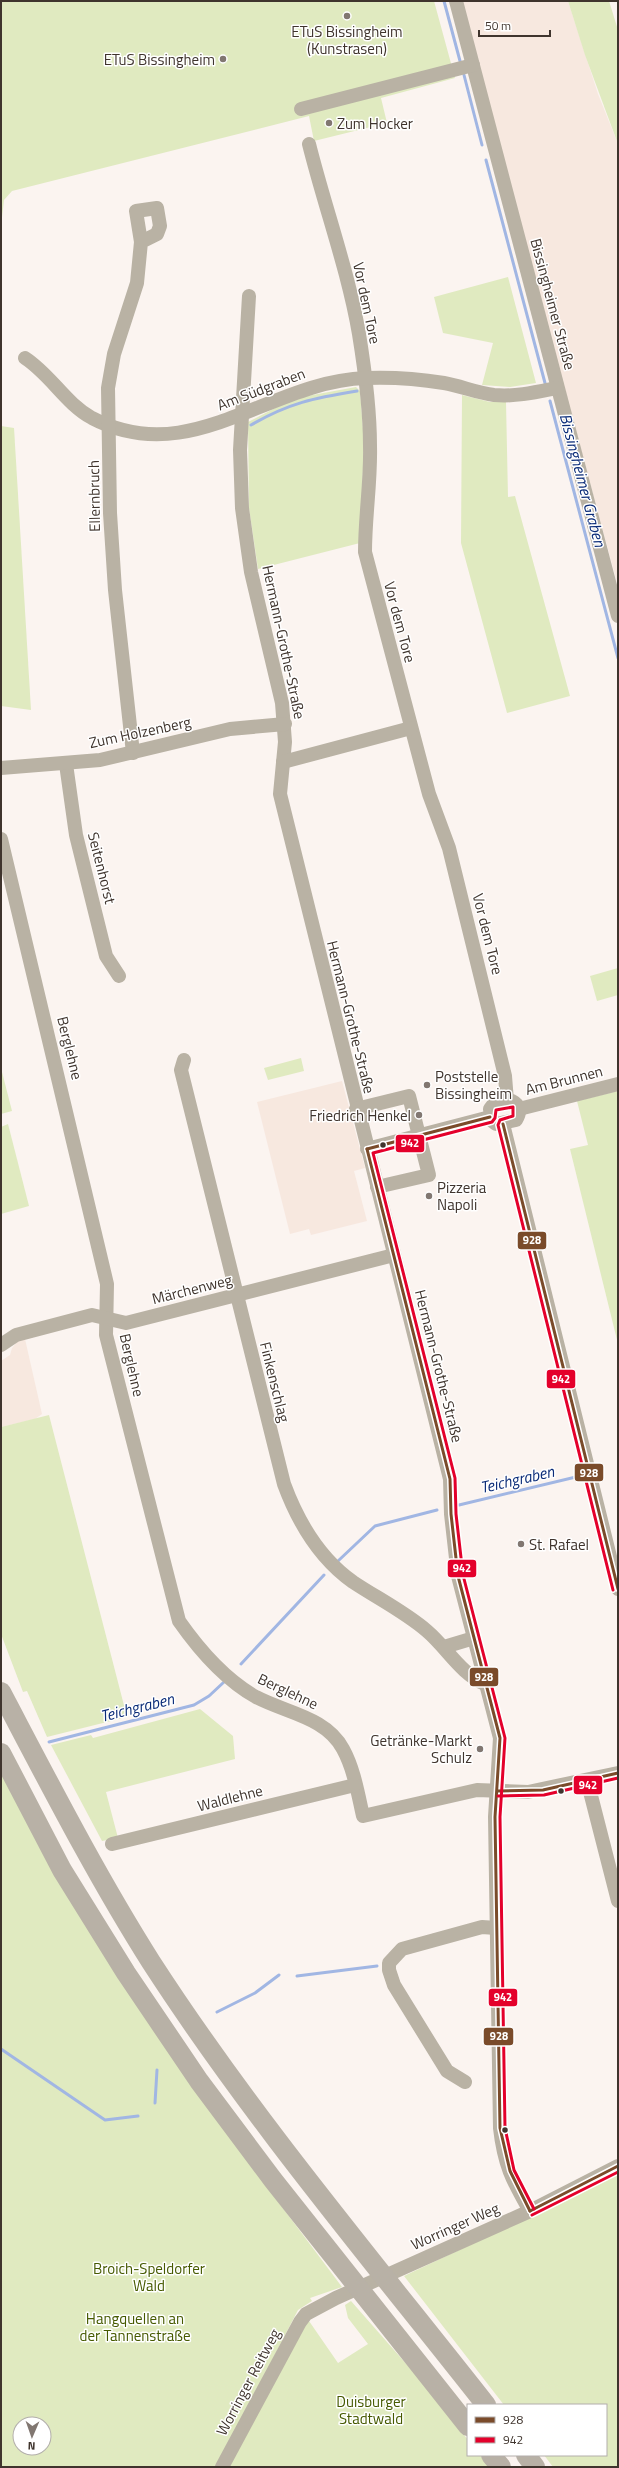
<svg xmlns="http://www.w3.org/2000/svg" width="619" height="2468" font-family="'Titillium Web',sans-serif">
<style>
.built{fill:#f7e8df}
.green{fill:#e0eac0;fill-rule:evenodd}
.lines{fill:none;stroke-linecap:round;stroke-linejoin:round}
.stream{stroke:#a1b6e3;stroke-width:3}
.minor{stroke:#b9b2a4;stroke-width:14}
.highway{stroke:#b8b1a6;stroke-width:20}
.bus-1-casing{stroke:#fff;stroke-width:6}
.bus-2-casing{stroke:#fff;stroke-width:6}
.bus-1{stroke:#7a4b2a;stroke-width:3}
.bus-2{stroke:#e4002b;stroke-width:3}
.poi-dot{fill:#817771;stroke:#fff;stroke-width:1.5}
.bus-dot{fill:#3f342d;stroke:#fff;stroke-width:1.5}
.labels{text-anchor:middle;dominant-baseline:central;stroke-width:3;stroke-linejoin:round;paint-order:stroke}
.poi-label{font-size:15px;fill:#3f342d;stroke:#fff;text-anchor:start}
.street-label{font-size:15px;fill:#3f342d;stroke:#fff}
.park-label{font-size:15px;fill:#465a00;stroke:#fff}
.water-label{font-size:16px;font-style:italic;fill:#0b2c78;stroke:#fff}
.line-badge{stroke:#fff;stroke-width:1.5}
.badge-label{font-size:11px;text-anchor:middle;font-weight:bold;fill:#fff}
</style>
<rect width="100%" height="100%" fill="#fbf4f0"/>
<g class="built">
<path d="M459,1H568L598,94L618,144V586Z"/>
<path d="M342,1081L365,1168L354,1171L367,1221L311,1235L309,1229L290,1234L257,1102Z"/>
<path d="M25,1339L42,1414L35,1419L1,1427V1361L10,1355L12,1348L18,1341Z"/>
</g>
<g class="green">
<path d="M1,1H434L455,78L381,98L387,123L314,141L309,116L12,191L4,200L1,226Z"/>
<path d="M568,1H609L618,30V144L585,55Z"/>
<path d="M508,277L536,383L510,387L482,385L493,343L443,333L434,297Z"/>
<path d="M356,387L360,391L364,443L360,543L258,569L249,508L248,422L281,405L307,396Z"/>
<path d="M462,395L490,402H506L508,497L515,496L570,696L507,713L461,543Z"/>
<path d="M1,426L14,428L31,710L1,706Z"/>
<path d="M618,968V995L597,1001L590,976Z"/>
<path d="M301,1058L304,1071L268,1080L264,1068Z"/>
<path d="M1,1068L12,1111L1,1114Z"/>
<path d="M618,1091V1344L570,1149L588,1145L577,1101Z"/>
<path d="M8,1124L29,1206L1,1214V1127Z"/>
<path d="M49,1415L127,1717L47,1737L27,1691L23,1692L1,1634V1427Z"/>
<path d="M200,1709L233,1736L235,1759L106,1792L118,1838L102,1841L51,1745L91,1735L93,1738Z"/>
<path d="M1,1772L190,2084L342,2287L310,2298L312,2301L298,2310L217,2467H1ZM20,2424H44V2448H20Z"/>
<path d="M618,2175V2467H553L544,2455H606V2405H504L404,2276Z"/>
<path d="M351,2301L430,2391L468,2440V2455H480L489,2467H229L308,2311L309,2321L338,2363L368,2344L348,2318L345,2305Z"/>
</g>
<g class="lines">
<g class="stream">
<path d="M444,1L460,61"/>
<path d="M464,75L482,145"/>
<path d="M486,160L545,383"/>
<path d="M550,401L618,658"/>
<path d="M251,425C289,403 314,398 357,391"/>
<path d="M459,1505L580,1476"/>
<path d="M338,1561L375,1526L437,1510"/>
<path d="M241,1664L324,1575"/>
<path d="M49,1742L194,1705L209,1696L224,1682"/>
<path d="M297,1976L377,1966"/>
<path d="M217,2012L255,1993L279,1975"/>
<path d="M1,2049L105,2120L138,2116"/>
<path d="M155,2103L157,2070"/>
</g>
<g class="minor">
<path d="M456,1L618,616"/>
<path d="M301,109L473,65"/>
<path d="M309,144C325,208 348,270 359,334C365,371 370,409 370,446C371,481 365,516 365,552L429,794L449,848L505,1076L507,1101"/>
<path d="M249,296L240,450L242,508L251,572L282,703L285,742L280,794L450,1479L451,1514L458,1576L500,1738L495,1817L500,2128C504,2164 512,2180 530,2211"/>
<path d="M25,358C51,375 65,403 92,418C191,470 269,381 366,378C392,377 419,379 444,383C461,386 477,393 494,395C516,397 537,392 557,388"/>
<path d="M133,753L115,590L110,513L108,388L114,354L137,283L141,242L157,234L160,226L157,208L136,211L141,242"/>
<path d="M283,762L411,728"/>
<path d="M66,764L76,835L106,956L119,976"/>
<path d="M1,768L100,760L230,729L285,724"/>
<path d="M1,839L107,1284L106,1335L179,1621C200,1651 224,1679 256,1697C286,1713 326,1717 343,1749C354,1769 358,1794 363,1816L477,1790L528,1792L618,1773"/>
<path d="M184,1060L181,1070L284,1484C298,1522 319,1558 353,1582C377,1598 405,1612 427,1631C447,1648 461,1674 485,1684"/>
<path d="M512,1101C520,1105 521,1112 516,1120L496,1124L492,1121L490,1109L493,1105Z"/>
<path d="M356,1109L409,1096L429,1175L377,1187"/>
<path d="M519,1109L618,1084"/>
<path d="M503,1124L618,1589"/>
<path d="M367,1149L490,1117"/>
<path d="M1,1345L16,1335L92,1315L126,1323L394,1255"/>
<path d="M444,1647L474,1638"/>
<path d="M587,1780L618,1901"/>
<path d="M112,1844L355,1785"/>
<path d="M465,2082L447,2071L394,1985L389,1970V1963L402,1949L482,1927L496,1928"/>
<path d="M222,2467L300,2322L306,2314L336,2298L530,2211L618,2166"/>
</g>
<g class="highway">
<path d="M1,1692C49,1783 96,1875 151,1962C252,2118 372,2260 486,2405"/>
<path d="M1,1753L62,1870L126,1973L199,2081L273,2180L468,2426"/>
<path d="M491,2455L501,2467"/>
<path d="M526,2455L535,2467"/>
</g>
<g class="bus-1-casing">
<g id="bus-1">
<path d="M503,1124L618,1589"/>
<path d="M367,1149L450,1479L451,1514L458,1576L500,1738L495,1817L500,2128L510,2171L530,2211"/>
<path d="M367,1149L490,1117"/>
<path d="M498,1791L543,1790L618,1773"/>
<path d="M530,2211L618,2166"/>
</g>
</g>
<g class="bus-2-casing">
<g id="bus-2">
<path d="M498,1796L544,1795L618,1778"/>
<path d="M534,2209L514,2170L505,2128L500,1817L505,1738L463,1575L456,1514L455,1478L373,1153L492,1122L495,1118L496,1110L513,1107V1116L500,1120L498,1125L613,1590"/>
<path d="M532,2215L618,2172"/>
</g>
</g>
<use href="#bus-1" class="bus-1"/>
<use href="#bus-2" class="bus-2"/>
</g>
<g class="poi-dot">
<circle cx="347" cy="16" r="4"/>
<circle cx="223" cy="59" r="4"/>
<circle cx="329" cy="123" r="4"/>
<circle cx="427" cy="1085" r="4"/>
<circle cx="419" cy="1115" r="4"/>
<circle cx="429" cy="1196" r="4"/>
<circle cx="521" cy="1544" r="4"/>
<circle cx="480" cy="1749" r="4"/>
</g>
<g class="bus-dot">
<circle cx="383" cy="1145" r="3.5"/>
<circle cx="561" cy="1791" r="3.5"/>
<circle cx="505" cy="2130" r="3.5"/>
</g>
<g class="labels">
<g class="poi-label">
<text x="347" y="31" text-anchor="middle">ETuS Bissingheim<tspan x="347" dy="17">(Kunstrasen)</tspan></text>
<text x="215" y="59" text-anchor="end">ETuS Bissingheim</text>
<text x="337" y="123">Zum Hocker</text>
<text x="435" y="1076">Poststelle<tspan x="435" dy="17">Bissingheim</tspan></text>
<text x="411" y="1115" text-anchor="end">Friedrich Henkel</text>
<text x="437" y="1187">Pizzeria<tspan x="437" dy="17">Napoli</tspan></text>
<text x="529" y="1544">St. Rafael</text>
<text x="472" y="1740" text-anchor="end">Getränke-Markt<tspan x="472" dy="17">Schulz</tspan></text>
</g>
<g class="street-label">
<text transform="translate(367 303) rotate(78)">Vor dem Tore</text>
<text transform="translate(553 304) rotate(75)">Bissingheimer Straße</text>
<text transform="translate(261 389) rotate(-21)">Am Südgraben</text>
<text transform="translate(94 496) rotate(-91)">Ellernbruch</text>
<text transform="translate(400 622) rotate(75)">Vor dem Tore</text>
<text transform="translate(284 642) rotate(78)">Hermann-Grothe-Straße</text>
<text transform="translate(140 732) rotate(-12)">Zum Holzenberg</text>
<text transform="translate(102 868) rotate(76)">Seitenhorst</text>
<text transform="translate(488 934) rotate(76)">Vor dem Tore</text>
<text transform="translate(351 1017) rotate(76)">Hermann-Grothe-Straße</text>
<text transform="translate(70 1048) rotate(76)">Berglehne</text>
<text transform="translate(564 1080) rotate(-14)">Am Brunnen</text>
<text transform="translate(192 1289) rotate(-14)">Märchenweg</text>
<text transform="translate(132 1365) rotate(77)">Berglehne</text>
<text transform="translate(439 1366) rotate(76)">Hermann-Grothe-Straße</text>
<text transform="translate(275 1382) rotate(76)">Finkenschlag</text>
<text transform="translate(288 1691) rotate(25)">Berglehne</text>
<text transform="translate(230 1798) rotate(-14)">Waldlehne</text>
<text transform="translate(455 2226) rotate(-24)">Worringer Weg</text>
<text transform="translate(248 2382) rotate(-62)">Worringer Reitweg</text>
</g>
<g class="park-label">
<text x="149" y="2268">Broich-Speldorfer<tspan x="149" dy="17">Wald</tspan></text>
<text x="135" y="2318">Hangquellen an<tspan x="135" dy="17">der Tannenstraße</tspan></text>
<text x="371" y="2401">Duisburger<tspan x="371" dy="17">Stadtwald</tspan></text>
</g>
<g class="water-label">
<text transform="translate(583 480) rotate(75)">Bissingheimer Graben</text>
<text transform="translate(517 1479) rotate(-13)">Teichgraben</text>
<text transform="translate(137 1707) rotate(-14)">Teichgraben</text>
</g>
</g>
<g class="line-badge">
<rect x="395" y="1134" width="30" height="19" rx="4" fill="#e4002b"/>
<rect x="517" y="1231" width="30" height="19" rx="4" fill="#7a4b2a"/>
<rect x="546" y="1369" width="30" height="20" rx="4" fill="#e4002b"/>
<rect x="574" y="1463" width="30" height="19" rx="4" fill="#7a4b2a"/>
<rect x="447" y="1559" width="30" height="19" rx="4" fill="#e4002b"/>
<rect x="469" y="1667" width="30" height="20" rx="4" fill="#7a4b2a"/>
<rect x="573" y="1775" width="30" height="20" rx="4" fill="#e4002b"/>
<rect x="488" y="1988" width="30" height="19" rx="4" fill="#e4002b"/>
<rect x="483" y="2027" width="31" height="19" rx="4" fill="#7a4b2a"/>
</g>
<g class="badge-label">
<text x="410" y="1147">942</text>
<text x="532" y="1244">928</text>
<text x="561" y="1383">942</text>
<text x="589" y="1477">928</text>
<text x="462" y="1572">942</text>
<text x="484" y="1681">928</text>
<text x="588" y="1789">942</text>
<text x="503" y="2001">942</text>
<text x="499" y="2040">928</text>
</g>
<rect width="619" height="2468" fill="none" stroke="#3f342d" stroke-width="4"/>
<rect x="467" y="2404" width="140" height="52" fill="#ffffff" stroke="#b2aeab"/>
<rect x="475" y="2417" width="20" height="6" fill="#7a4b2a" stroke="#b2aeab"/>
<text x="503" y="2424" font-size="12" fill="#3f342d">928</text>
<rect x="475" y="2437" width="20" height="6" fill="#e4002b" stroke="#b2aeab"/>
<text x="503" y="2444" font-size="12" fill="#3f342d">942</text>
<g transform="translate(32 2436) rotate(182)"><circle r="19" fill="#ffffff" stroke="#b2aeab"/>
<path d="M0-3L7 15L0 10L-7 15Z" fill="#817771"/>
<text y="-6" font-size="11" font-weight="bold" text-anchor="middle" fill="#3f342d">N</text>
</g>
<path d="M479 30v6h71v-6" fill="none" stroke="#3f342d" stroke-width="2"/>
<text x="485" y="30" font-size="12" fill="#3f342d" stroke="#ffffff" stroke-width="3" paint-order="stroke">50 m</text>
</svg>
